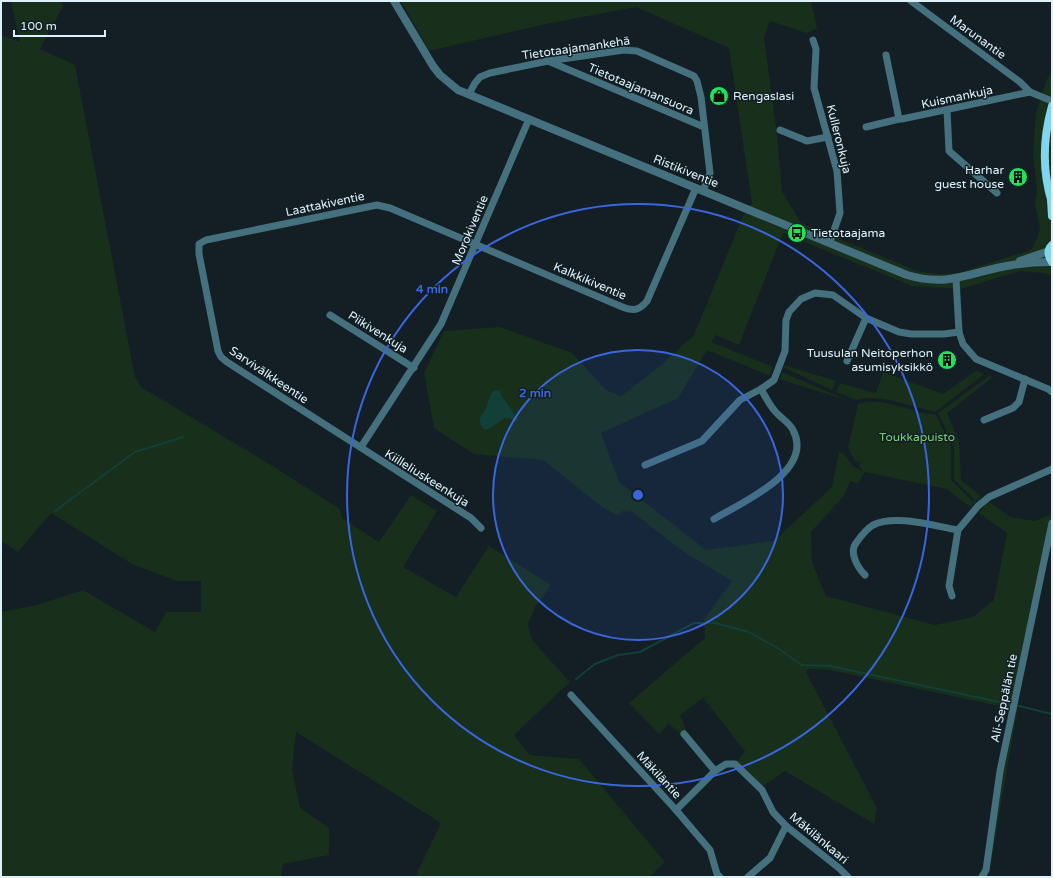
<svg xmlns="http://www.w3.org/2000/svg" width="1053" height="878" font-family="'Varela Round',sans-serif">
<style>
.green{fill:#172f1b}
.water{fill:#123f38}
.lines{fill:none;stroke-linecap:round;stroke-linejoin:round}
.stream{stroke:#123f38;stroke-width:2}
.minor{stroke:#45707e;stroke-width:7}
.tertiary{stroke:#45707e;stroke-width:8}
.secondary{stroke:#81d5ed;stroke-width:8}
.ring{fill:none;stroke:#3a66dd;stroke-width:2}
.labels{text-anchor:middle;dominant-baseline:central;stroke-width:3;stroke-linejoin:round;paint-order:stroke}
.street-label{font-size:12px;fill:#dcf1fa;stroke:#131f25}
.poi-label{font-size:12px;fill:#dcf1fa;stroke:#131f25;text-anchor:start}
.park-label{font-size:12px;fill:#77d172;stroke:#131f25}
.centre{fill:#3a66dd;stroke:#131f25;stroke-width:2}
.ring-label{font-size:12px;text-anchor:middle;font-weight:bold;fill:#3a66dd;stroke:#131f25;stroke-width:3;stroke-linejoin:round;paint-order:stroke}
</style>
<rect width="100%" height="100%" fill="#131f25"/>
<g class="green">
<path d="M11,1H62L63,6L40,49L75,65L135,377L141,387L271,465L340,509L342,518L379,542L411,495L437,511L403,567L456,597L489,546L551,585L535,607L528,624L532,640L570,682L514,735L530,755L579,759L665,862L649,877H415L441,823L296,732L292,769L300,808L329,828V855L283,864L281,877H1V612L37,605L83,590L155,632L166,612H201V581H177L132,564L51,513L18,552L1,541V35L20,42Z"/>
<path d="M401,1H811L817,29L806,33L770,21L764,37L777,135L782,191L801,223L917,271L938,274L958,273L1031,250L1038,236L1040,227L1035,204L1037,190L1033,154L1036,113L1047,79L1052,73V275L1043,273L1020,271L961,289L912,286L783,233L739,345L716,335L711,342L773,367L770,376L707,350L678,398L601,433L619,482L706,550L774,541L832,487L839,452L844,454L854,467L863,471L859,466L860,462L855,461L848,448L858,404C885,396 910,413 936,415L951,445V481H952L973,502L975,500L954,479V447L938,413L989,376L993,377L947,413L959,442L961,480L981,496L970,507L947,489L865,472L858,484L850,481L844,496L811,532L812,562L826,596L935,625L973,617L994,600L1007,533L979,513L988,501L1010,517L1035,521L1052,514V535L1030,635L990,868L986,877L976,876L984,867L1009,708L829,670L808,669L806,672L877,808L874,824L785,771L760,788L735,764L745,751L703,698L680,715L687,732L682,735L669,724L659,734L629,703L705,638L704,619L732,581L684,552L632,512L622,511L618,516L601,506L543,460L474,454L434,428L424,373L444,331L500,327L572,353L606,390L621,396L659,367L694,335L743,216L752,203L729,48L636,7L546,24L429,51Z"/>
<path d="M784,365L836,381L832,390L783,367Z"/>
<path d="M976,371L984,374L935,412L885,399L864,398L856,400L836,392L840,383L876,393L883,372L943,394Z"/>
<path d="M782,372L849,401L779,379Z"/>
</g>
<path class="water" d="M495,390L500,391L502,396L518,419L515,422L511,419L505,418L489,429H484C481,426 479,422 480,418C481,414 484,413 485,410C489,403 488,394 495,390Z"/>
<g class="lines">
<g class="stream">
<path d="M55,511L135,452L183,437"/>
<path d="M576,679L595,664L618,655L640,652L694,623H715L749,632L779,649L802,665L830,666L1009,704"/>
<path d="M1019,706L1052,714"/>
</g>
<g class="minor">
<path d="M911,1L1020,82L1030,92"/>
<path d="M813,40L816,49L814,88L837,171L840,213L830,242"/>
<path d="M886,55L899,119"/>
<path d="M548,61L704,127"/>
<path d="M469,94L475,83L480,77L490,73L548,61L624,50L637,51L694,76L697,81L701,97L710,173L703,191"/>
<path d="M947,110L949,151L997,193"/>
<path d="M866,127L899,119H902L1030,92L1052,101"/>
<path d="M780,130L807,141L828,137"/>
<path d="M956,279L959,332L963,344L976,359L1048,389L1052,392"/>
<path d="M330,315L414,368"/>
<path d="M847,361L866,318"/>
<path d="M984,420L1013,408L1019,402L1025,379"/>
<path d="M361,447L441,324L529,119"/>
<path d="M645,465L702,441L740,400L761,389L774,380L785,351L786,320L789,312L801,299L815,293L833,295L866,318L899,332L911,334H944L959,332"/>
<path d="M714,519C741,503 815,471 793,430C789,422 779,417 774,410C769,404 765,396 761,389"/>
<path d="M481,528L471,518L227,362L221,357L218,351L199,254V244L206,240L377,205L390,208L620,306C632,311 638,312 647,301L696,188"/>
<path d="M865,575C857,567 849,552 856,543C861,536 866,529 873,525C895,514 934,526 958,530"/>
<path d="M952,596L949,586L958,530L978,506L989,497L1052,469"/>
<path d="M571,695L676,810L710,850L717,874L720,877"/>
<path d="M684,734L715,771"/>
<path d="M676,810L715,771L726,764H735L762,790L773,812L786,826L839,868L848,877"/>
<path d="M748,877L770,858L786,826"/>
<path d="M982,877L986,870L1000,771L1052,523"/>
</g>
<g class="tertiary">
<path d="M394,1L433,66L440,75L458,90L907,275C950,288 972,271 1012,265C1025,263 1039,262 1052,262"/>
<path d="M1020,261L1049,251"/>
</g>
<g class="secondary">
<path d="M1052,106C1043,138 1042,171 1052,203"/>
<path d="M1051,199L1052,216"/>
<path d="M1052,245C1047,250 1048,256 1052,262"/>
</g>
</g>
<circle cx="638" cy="495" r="145" fill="#3a66dd" fill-opacity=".12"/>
<g class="ring">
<circle cx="638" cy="495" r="145"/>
<circle cx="638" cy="495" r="291"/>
</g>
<defs>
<g id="shop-disc" transform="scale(1)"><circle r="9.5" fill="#23e05b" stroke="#131f25"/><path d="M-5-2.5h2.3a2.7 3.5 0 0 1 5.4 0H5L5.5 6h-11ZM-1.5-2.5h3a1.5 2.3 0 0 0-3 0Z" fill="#111"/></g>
<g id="building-disc" transform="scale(1)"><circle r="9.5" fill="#23e05b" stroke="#131f25"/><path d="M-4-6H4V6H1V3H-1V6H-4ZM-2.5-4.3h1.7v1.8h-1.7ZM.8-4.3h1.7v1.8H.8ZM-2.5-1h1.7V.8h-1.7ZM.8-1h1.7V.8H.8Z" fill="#111"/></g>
<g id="bus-disc" transform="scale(1)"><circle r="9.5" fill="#23e05b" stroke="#131f25"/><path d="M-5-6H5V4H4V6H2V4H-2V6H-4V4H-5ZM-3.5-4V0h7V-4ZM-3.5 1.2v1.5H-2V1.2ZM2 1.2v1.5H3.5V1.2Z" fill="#111"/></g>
</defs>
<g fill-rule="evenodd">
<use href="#shop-disc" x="719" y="96"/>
<use href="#building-disc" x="1018" y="177"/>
<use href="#bus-disc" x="797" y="233"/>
<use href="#building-disc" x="947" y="360"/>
</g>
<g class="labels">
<g class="street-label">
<text transform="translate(978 37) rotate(36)">Marunantie</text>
<text transform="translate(576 48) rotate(-8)">Tietotaajamankehä</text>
<text transform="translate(641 89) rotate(23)">Tietotaajamansuora</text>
<text transform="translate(957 97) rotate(-12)">Kuismankuja</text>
<text transform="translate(839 139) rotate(76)">Kulleronkuja</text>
<text transform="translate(686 171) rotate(22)">Ristikiventie</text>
<text transform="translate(325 204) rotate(-12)">Laattakiventie</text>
<text transform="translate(470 230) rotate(-67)">Morokiventie</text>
<text transform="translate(590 281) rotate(23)">Kalkkikiventie</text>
<text transform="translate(378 332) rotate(32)">Piikivenkuja</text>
<text transform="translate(269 375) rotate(34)">Sarvivälkkeentie</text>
<text transform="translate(427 478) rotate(32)">Kiilleliuskeenkuja</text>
<text transform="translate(1004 698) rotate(-78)">Ali-Seppälän tie</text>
<text transform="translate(659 775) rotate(47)">Mäkiläntie</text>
<text transform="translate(819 838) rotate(40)">Mäkilänkaari</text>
</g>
<g class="poi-label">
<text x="733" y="96">Rengaslasi</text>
<text x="1004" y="170" text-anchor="end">Harhar<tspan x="1004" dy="14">guest house</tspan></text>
<text x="811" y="233">Tietotaajama</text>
<text x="933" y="353" text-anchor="end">Tuusulan Neitoperhon<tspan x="933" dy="14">asumisyksikkö</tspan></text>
</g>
<g class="park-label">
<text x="917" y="437">Toukkapuisto</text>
</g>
</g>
<circle cx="638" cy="495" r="6" class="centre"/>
<g class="ring-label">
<text x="432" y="293">4 min</text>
<text x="535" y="397">2 min</text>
</g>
<rect width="1053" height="878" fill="none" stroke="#dcf1fa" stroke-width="4"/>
<path d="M14 30v6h91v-6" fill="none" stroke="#dcf1fa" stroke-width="2"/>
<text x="20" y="30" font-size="12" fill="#dcf1fa" stroke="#131f25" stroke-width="3" paint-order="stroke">100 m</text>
</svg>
